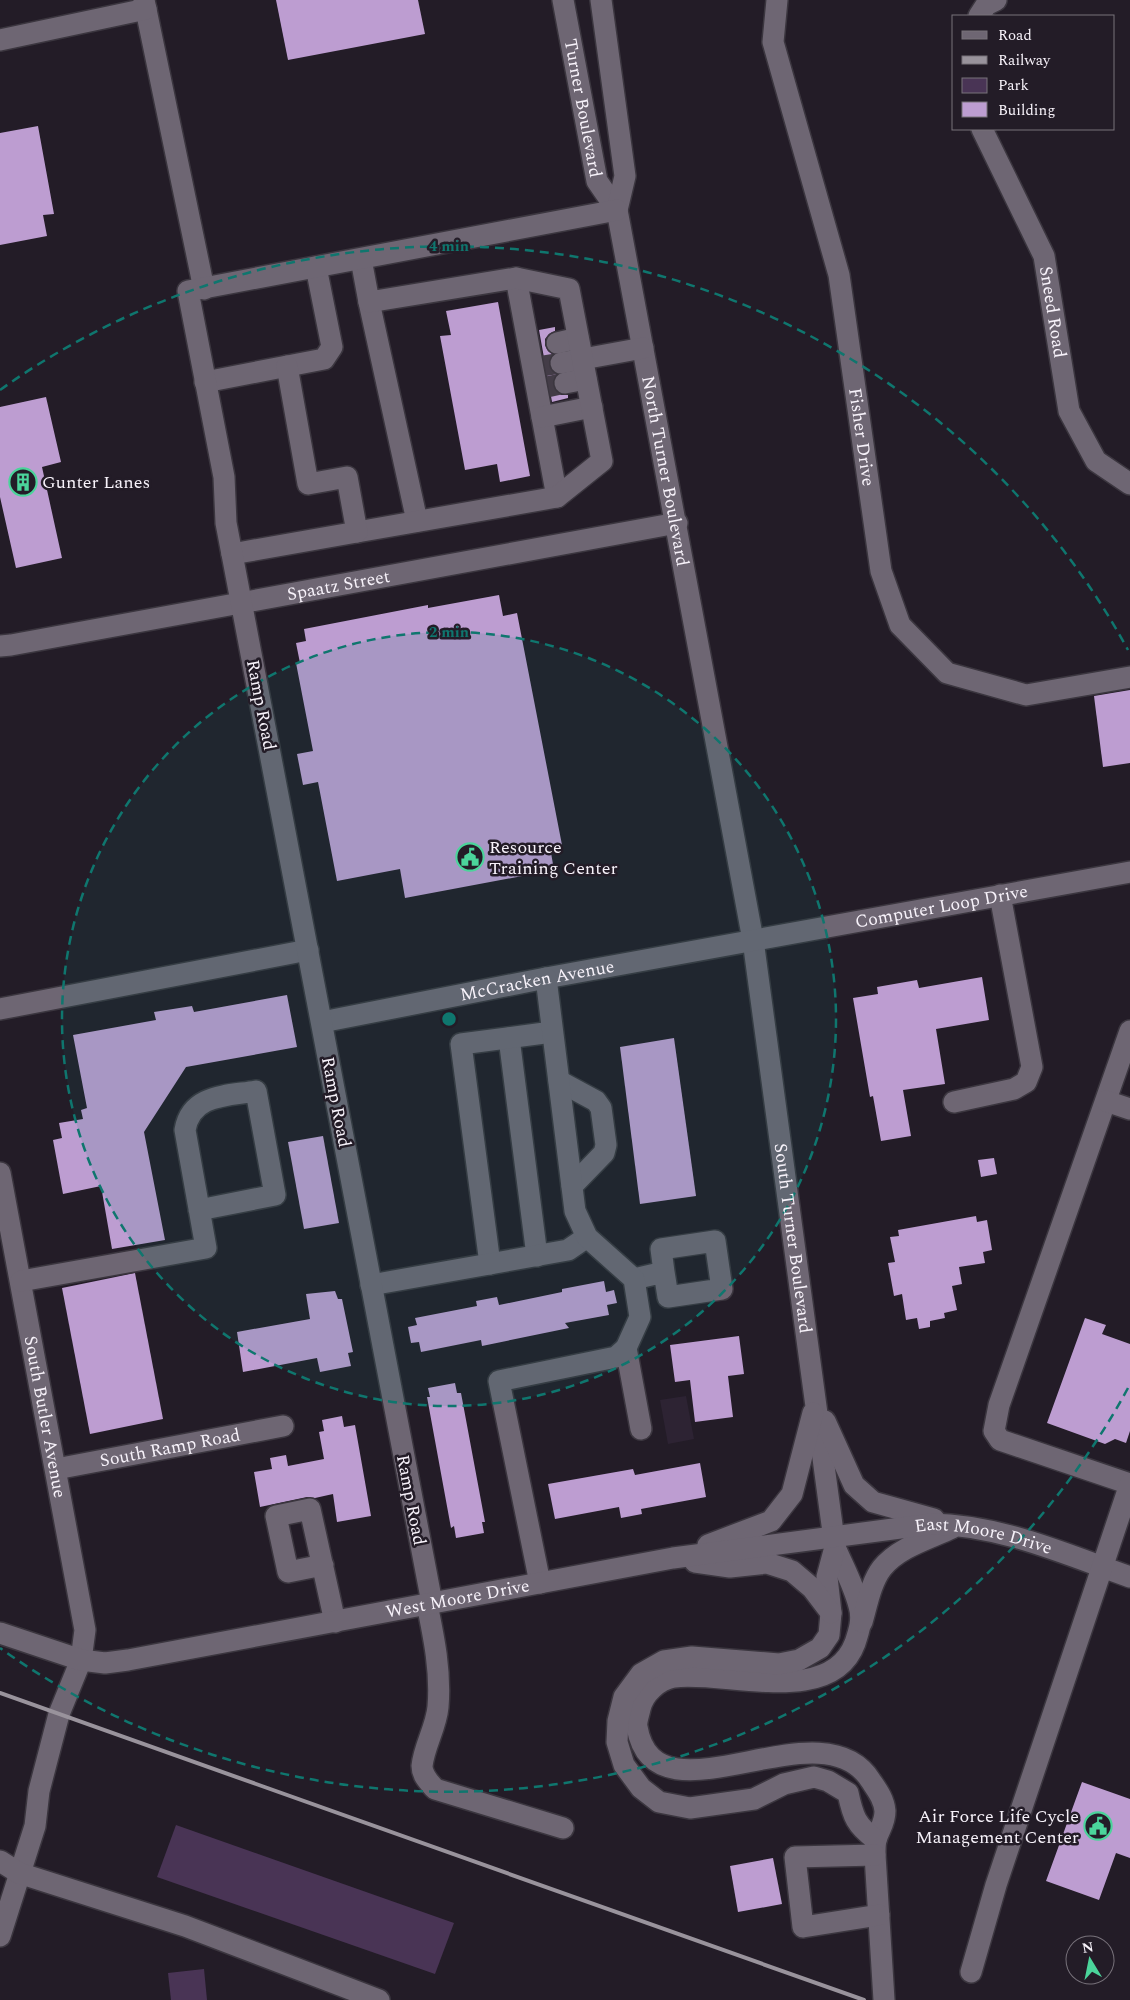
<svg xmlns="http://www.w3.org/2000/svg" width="1130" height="2000" font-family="Spectral,serif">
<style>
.built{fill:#2d2333}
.green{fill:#493455}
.building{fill:#bd9dd1}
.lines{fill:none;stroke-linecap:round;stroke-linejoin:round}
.minor-tunnel{stroke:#433c47;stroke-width:21;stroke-dasharray:21 11;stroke-linecap:butt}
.minor-casing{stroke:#3b363f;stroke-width:24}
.minor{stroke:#6e6673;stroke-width:21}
.rail{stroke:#99939c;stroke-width:4}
.ring{fill:none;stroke:#0f766e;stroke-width:2.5;stroke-dasharray:9 6}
.labels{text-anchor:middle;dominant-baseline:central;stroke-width:5;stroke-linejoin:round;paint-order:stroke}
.street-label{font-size:18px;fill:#f7f2fa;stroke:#231c27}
.poi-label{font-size:18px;fill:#f7f2fa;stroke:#231c27;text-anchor:start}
.centre{fill:#0f766e;stroke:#231c27;stroke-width:2.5}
.ring-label{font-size:15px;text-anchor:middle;font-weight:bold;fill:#0f766e;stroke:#231c27;stroke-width:5;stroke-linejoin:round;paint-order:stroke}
</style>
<rect width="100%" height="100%" fill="#231c27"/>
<path class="built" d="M686,1396L694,1439L668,1444L660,1400Z"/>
<g class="green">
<path d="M176,1825L454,1923L435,1974L157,1877Z"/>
<path d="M204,1969L207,2000H171L168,1973Z"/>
</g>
<g class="building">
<path d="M276,0H418L425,34L288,60Z"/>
<path d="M38,126L54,214L43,215L47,236L0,245V133Z"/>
<path d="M498,302L530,476L500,482L497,464L465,470L440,336L451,335L446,311Z"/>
<path d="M555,327V331L549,334L545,339V345L548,351L552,354L549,365L551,371L556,374L553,379V386L556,391L561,395H568V398L552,402L539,330Z"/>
<path d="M46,397L61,462L42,467L62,558L16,568L0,497V407Z"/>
<path d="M499,595L503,616L517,613L562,845L550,847L554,870L405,898L400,869L337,881L318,782L303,785L297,754L313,751L296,663H300L296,643L306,641L304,629L428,605V608Z"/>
<path d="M1130,690V763L1103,767L1094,696Z"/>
<path d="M982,977L989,1020L936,1029L945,1084L903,1090L911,1136L881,1141L873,1096L870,1097L853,998L878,994L877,987L917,980L919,988Z"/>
<path d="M287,995L297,1047L186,1067L144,1132L165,1240L112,1249L101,1186L63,1194L53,1140L62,1138L59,1123L83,1119L81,1110L87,1108L73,1035L156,1020L154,1012L192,1006L194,1012Z"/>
<path d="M674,1038L696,1196L640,1204L620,1047Z"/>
<path d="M323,1136L339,1223L304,1229L288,1142Z"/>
<path d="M994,1158L997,1174L981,1177L978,1160Z"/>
<path d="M976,1216L977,1222L987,1220L992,1250L983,1252L985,1263L959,1267L962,1284L952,1286L957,1310L944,1313L945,1318L930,1321V1327L919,1329L917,1318L906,1320L902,1294L894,1296L888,1263L895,1262L890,1237L899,1236L898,1230Z"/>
<path d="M135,1273L163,1419L90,1434L62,1288Z"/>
<path d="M604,1281L606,1292L614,1290L617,1303L607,1305L609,1315L565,1323L569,1328L482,1346L481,1340L421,1352L419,1342L411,1343L408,1327L417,1325L415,1318L477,1306L476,1301L497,1297L499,1305L562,1292V1289Z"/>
<path d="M335,1291L338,1299H342L353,1352L348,1353L351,1366L320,1372L317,1358L243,1372L237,1332L310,1319L306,1294Z"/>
<path d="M1085,1318L1106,1325L1102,1334L1130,1344V1431L1126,1443L1115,1439L1105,1444L1047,1423Z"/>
<path d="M739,1336L744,1374L728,1376L733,1417L695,1422L690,1380L675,1382L670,1345Z"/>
<path d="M455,1383L457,1393H461L485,1522H482L484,1533L456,1538L454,1526L451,1528L427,1397H430L428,1388Z"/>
<path d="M342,1416L344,1427L355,1425L371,1516L337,1522L333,1494L315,1498L307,1497L260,1507L254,1472L272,1469L270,1458L286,1455L288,1466L324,1459L319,1432L324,1431L322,1420Z"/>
<path d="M700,1463L706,1497L641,1509L642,1514L621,1518L619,1507L555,1519L548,1484L633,1469L635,1475Z"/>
<path d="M1082,1782L1130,1799V1858L1116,1853L1099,1900L1046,1881Z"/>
<path d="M773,1858L782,1904L738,1912L730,1866Z"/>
</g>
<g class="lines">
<g class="minor-tunnel">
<path d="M543,366L561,363"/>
<path d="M547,387L565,383"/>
</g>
<g class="minor-casing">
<g id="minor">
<path d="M144,0L204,289"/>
<path id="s1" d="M563,0L597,181L617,210"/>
<path id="s2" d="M601,0L625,176L617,210L753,940L835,1547C843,1566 854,1586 859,1606C863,1619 859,1631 855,1643C831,1708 725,1670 674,1677C658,1680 643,1694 640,1709C639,1714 636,1722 637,1727C655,1832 821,1700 871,1781C877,1790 884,1799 885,1811C885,1824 879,1829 876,1840C875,1844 875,1850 875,1855L884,2000"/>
<path id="s3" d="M777,0L773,42L839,275L881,571L900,625L947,673L1026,695L1130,677"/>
<path d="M979,16L986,5L996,0"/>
<path d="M0,40L146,9"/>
<path id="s4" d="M982,129L1044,256L1069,411L1096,461L1130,484"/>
<path d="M516,278L557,497"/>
<path d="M369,302L417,521"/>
<path d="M557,343L578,338"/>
<path d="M561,363L643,348"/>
<path d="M205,382L324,359L332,347L316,267"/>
<path d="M565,383L586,379"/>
<path d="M542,417L592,407"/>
<path d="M357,532L557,497L602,461L569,289L516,278L369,302L361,259"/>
<path d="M232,554L357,532L347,477L308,484L287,366"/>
<path id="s5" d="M0,646L11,645L677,523"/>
<path d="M0,1009L308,950"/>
<path id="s6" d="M322,1022L546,978L1130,872"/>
<path d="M1130,1031L999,1405L994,1431L1000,1440L1130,1484"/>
<path d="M509,1038L537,1256"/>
<path d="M559,1081L596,1101L601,1108L606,1145L604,1153L572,1186"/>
<path d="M1106,1101L1130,1109"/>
<path d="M954,1102L1014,1089L1026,1082L1032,1067L1000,895"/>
<path id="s7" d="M0,1173L85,1630L81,1660L59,1714L39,1791L35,1826L0,1936"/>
<path d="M490,1264L461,1044L552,1032"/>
<path d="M634,1279L664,1272L668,1297L722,1289L715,1241L661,1249L664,1272"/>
<path d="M21,1281L206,1248L185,1130C191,1094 227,1096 256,1091L275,1195L199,1210"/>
<path d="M371,1285L568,1250L587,1237"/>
<path d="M626,1348L641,1429"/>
<path d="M825,1421L854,1485L873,1502L934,1519"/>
<path id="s8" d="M56,1469L283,1426"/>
<path d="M708,1545L771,1521L792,1494L813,1413"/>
<path d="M835,1547L827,1577L831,1613L829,1635L820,1648L799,1660L779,1664L692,1657L664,1661L641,1674L624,1697L618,1721L617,1742L624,1765L641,1788L659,1802L690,1808L754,1799L784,1784L814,1777L828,1781L848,1793C853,1817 856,1825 876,1840"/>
<path d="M695,1562L730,1567L767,1563L792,1571L812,1588L831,1613"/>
<path d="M323,1565L288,1572L276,1516L310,1509L335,1622"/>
<path d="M540,1583L499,1381L616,1357L626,1348L640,1317L634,1279L587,1237L575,1211L546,978"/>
<path d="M432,1603L232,554L226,523L224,477L188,291L617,210"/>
<path d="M427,1604C434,1638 441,1672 438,1707C436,1728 424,1746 422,1766C422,1776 429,1782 435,1789L563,1828"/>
<path d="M862,1622C867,1605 871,1582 882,1568C899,1547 929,1539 952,1528"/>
<path id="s9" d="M0,1633L81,1660L105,1663L128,1660L673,1558L931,1524C1001,1525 1065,1554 1130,1577"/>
<path d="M875,1855L795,1857L803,1927L879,1915"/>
<path d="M0,1861L19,1873L185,1926L379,2000"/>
<path d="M971,1972L996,1885L1130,1484"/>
</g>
</g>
<use href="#minor" class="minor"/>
<path class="rail" d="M0,1693L864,2000"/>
</g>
<circle cx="449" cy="1019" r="387" fill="#0f766e" fill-opacity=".12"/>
<g class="ring">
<circle cx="449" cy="1019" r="387"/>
<path d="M1128 1388A773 773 0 0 1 0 1648M0 390A773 773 0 0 1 1128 650"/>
</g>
<defs>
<g id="building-ring" transform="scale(1.4375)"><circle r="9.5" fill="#231c27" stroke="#4bd49b" stroke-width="1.5"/><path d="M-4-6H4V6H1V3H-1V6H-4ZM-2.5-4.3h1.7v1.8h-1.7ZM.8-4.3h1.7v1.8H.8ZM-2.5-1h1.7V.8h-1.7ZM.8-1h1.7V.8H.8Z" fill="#4bd49b"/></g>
<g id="civic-ring" transform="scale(1.4375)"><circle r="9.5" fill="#231c27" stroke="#4bd49b" stroke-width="1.5"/><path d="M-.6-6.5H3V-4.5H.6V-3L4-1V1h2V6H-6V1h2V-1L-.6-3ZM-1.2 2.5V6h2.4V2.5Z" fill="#4bd49b"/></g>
</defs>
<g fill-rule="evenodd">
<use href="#building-ring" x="23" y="482"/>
<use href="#civic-ring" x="470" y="857"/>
<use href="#civic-ring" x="1098" y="1826"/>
</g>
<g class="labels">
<g class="street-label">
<text stroke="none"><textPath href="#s1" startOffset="110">Turner Boulevard</textPath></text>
<text stroke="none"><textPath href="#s4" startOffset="198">Sneed Road</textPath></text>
<text stroke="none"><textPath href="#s3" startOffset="448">Fisher Drive</textPath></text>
<text stroke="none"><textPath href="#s2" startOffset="478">North Turner Boulevard</textPath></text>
<text stroke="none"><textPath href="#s5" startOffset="344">Spaatz Street</textPath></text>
<text transform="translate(261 705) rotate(79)">Ramp Road</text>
<text stroke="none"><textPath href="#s6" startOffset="630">Computer Loop Drive</textPath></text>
<text stroke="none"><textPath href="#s6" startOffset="219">McCracken Avenue</textPath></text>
<text transform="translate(336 1102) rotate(79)">Ramp Road</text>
<text stroke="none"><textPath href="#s2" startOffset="1256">South Turner Boulevard</textPath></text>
<text stroke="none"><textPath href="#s7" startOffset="248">South Butler Avenue</textPath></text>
<text stroke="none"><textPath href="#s8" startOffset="116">South Ramp Road</textPath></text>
<text transform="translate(411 1500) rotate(79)">Ramp Road</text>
<text stroke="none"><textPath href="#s9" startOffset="1001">East Moore Drive</textPath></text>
<text stroke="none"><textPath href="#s9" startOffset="468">West Moore Drive</textPath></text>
</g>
<g class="poi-label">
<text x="42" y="482">Gunter Lanes</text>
<text x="489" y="847">Resource<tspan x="489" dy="21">Training Center</tspan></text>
<text x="1079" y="1816" text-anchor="end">Air Force Life Cycle<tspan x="1079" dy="21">Management Center</tspan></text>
</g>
</g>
<circle cx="449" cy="1019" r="8" class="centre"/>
<g class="ring-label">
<text x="449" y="251">4 min</text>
<text x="449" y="637">2 min</text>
</g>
<rect x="952" y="15" width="162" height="115" fill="#231c27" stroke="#78727b"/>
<rect x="962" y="31" width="25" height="8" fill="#6e6673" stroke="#78727b"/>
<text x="998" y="40" font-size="15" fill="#f7f2fa">Road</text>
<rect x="962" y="56" width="25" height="8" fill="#99939c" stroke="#78727b"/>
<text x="998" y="65" font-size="15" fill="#f7f2fa">Railway</text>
<rect x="962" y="78" width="25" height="15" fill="#493455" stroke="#78727b"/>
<text x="998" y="90" font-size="15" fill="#f7f2fa">Park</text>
<rect x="962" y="102" width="25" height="15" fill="#bd9dd1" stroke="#78727b"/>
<text x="998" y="115" font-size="15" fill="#f7f2fa">Building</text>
<g transform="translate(1090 1960) rotate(350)"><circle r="24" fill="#231c27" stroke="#78727b"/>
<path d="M0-4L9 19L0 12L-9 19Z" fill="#4bd49b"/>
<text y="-8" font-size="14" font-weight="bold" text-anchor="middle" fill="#f7f2fa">N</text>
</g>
</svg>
